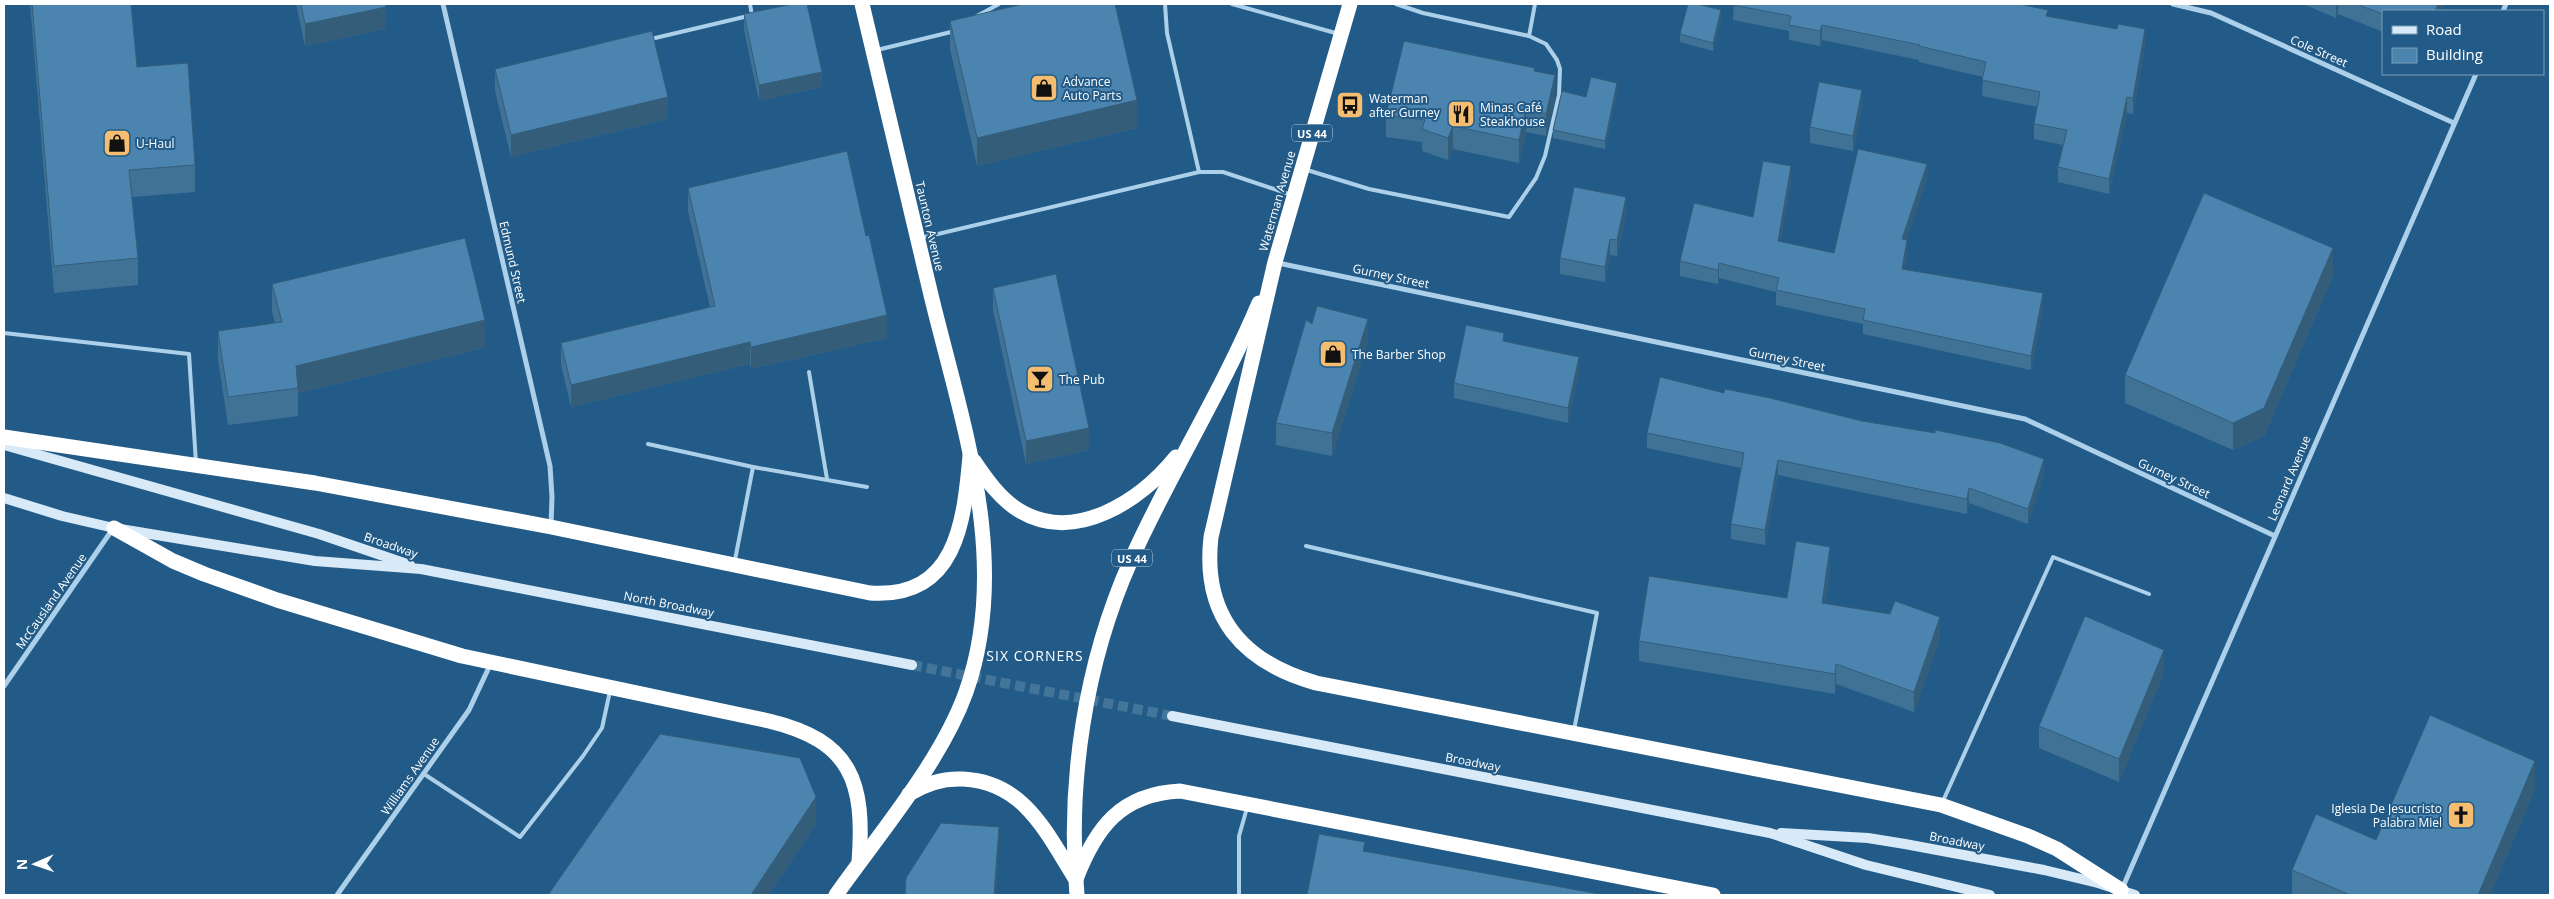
<svg xmlns="http://www.w3.org/2000/svg" width="2554" height="899" font-family="'Open Sans',sans-serif">
<style>
.lines{fill:none;stroke-linecap:round;stroke-linejoin:round}
.secondary-tunnel{stroke:#437499;stroke-width:10;stroke-dasharray:10 5;stroke-linecap:butt}
.lane{stroke:#add0ea;stroke-width:4}
.street{stroke:#add0ea;stroke-width:5}
.secondary{stroke:#d8eaf8;stroke-width:10}
.highway{stroke:#fff;stroke-width:15}
.wall{fill:#407296}
.shaded-wall{fill:#345d7a}
.building{fill:#4b85af;stroke:#345d7a}
.labels{text-anchor:middle;dominant-baseline:central;stroke-width:4;stroke-linejoin:round;paint-order:stroke}
.shield{fill:#225b87;stroke:#bdcedb;stroke-width:1}
.shield-label{font-size:11px;font-weight:bold;fill:#fff}
.street-label{font-size:12px;fill:#fff;stroke:#225b87}
.poi-label{font-size:12px;fill:#fff;stroke:#225b87;text-anchor:start}
.neighbourhood-label{font-size:14px;letter-spacing:1px;fill:#fff;stroke:#225b87}
</style>
<rect width="100%" height="100%" fill="#225b87"/>
<g class="lines">
<path class="secondary-tunnel" d="M912,665L1172,716"/>
<g class="lane">
<path d="M750,4L752,15"/>
<path d="M1165,4L1167,33L1199,172"/>
<path d="M1232,4L1339,34"/>
<path d="M977,16L999,4"/>
<path d="M1529,36L1535,4"/>
<path d="M651,39L748,16"/>
<path d="M877,50L955,31"/>
<path d="M1307,170L1369,189L1509,217L1536,178L1545,156L1559,95L1560,69L1557,60L1546,44L1529,36L1423,13L1396,4"/>
<path d="M921,238L1199,172H1223L1292,195"/>
<path d="M4,333L189,354L196,463"/>
<path d="M809,372L827,479"/>
<path d="M648,444L753,467L867,487"/>
<path d="M1306,546L1597,613L1574,730"/>
<path d="M735,560L753,467"/>
<path d="M424,774L520,837L583,756L602,728L610,691"/>
<path d="M1943,801L2053,557L2149,594"/>
<path d="M1239,895V836L1247,808"/>
</g>
<g class="street">
<path d="M443,4L550,466L552,497L551,526"/>
<path d="M2173,4L2211,13L2454,123"/>
<path d="M2503,11L2506,4"/>
<path d="M1278,263L2025,419L2275,536"/>
<path d="M4,686L112,530"/>
<path d="M2122,889L2476,74"/>
<path d="M337,895L469,710L491,663"/>
</g>
<g class="secondary">
<path d="M4,445L319,534L410,565"/>
<path d="M4,498L62,516L114,528L315,561L421,569L912,665"/>
<path d="M1172,716L1770,833L1866,865L1990,895"/>
<path d="M1781,833L1868,838L1905,844L2044,870L2098,883L2135,895"/>
</g>
<g class="highway">
<path d="M1350,4L1275,262L1211,537C1202,616 1242,662 1316,683L1941,805L2028,836L2057,849L2121,890"/>
<path d="M4,437L315,483L551,527L870,593C956,599 964,523 970,456"/>
<path d="M974,461C986,479 1001,500 1020,511C1076,544 1141,500 1176,457"/>
<path d="M114,528L173,561L204,574L277,600L462,656L769,721C852,741 865,782 859,862"/>
<path d="M909,794C925,784 944,778 963,779C1024,782 1046,832 1075,878"/>
<path d="M1076,879C1096,827 1121,794 1180,791L1713,895"/>
<path d="M836,895C879,834 941,762 966,692C1012,562 962,423 931,295C908,198 885,101 862,4"/>
<path d="M1077,895C1067,782 1085,663 1131,560C1170,473 1222,391 1259,303"/>
</g>
</g>
<g class="wall">
<path d="M30,4H131L137,67L195,165V192L132,197L138,258V285L54,293Z"/>
<path d="M296,4H385L386,29L305,46Z"/>
<path d="M1734,4L2048,16L2145,45L2133,114L2127,113L2109,194L2058,182V167L2063,145L2034,139V124L2038,107L1982,96L1983,77L1919,62V60L1822,40L1820,46L1789,40V31L1733,20Z"/>
<path d="M2303,4H2446L2442,11H2383V32L2338,14L2336,18Z"/>
<path d="M744,14L822,87L759,101L744,30Z"/>
<path d="M1721,18L1713,51L1680,42V34Z"/>
<path d="M950,21L1137,128L977,166L950,49Z"/>
<path d="M495,69L668,119L511,157L495,91Z"/>
<path d="M1535,71L1555,98L1546,136L1526,132L1519,163L1453,149L1448,160L1422,151V142L1386,137V115Z"/>
<path d="M1617,91L1605,149L1553,138V130L1586,97Z"/>
<path d="M1862,106L1853,151L1810,143V127Z"/>
<path d="M1927,179L1906,240L1907,255L1904,269L2043,308L2031,370L1863,334V324L1776,305V292L1719,278L1718,284L1680,276V261L1753,217L1791,181L1780,242L1834,253Z"/>
<path d="M688,188L887,338L751,369L750,364L571,407L561,365V343L710,307L688,211Z"/>
<path d="M1626,213L1617,256L1610,255L1605,282L1560,274V258Z"/>
<path d="M2333,276L2264,436L2233,450L2125,403V375Z"/>
<path d="M272,284L485,348L298,393V416L228,425L218,359V331L275,323L272,312Z"/>
<path d="M993,288L1089,450L1026,464L993,310Z"/>
<path d="M1312,324L1368,341L1332,456L1276,445V423Z"/>
<path d="M1504,341L1579,373L1568,423L1454,398V383Z"/>
<path d="M1647,433L2044,474L2028,524L1969,503L1967,514L1778,475L1765,545L1731,539V524L1741,468L1647,448Z"/>
<path d="M1830,567L1825,604L1940,637L1914,712L1836,684L1835,694L1639,661V641L1787,598Z"/>
<path d="M2164,672L2119,782L2039,748V726Z"/>
<path d="M2535,789L2490,895H2292V870L2376,840Z"/>
</g>
<g class="shaded-wall">
<path d="M2336,4H2338V14L2336,18Z"/>
<path d="M2438,4H2446L2442,11H2435Z"/>
<path d="M386,7V29L305,46V24Z"/>
<path d="M1721,10V18L1713,51V43Z"/>
<path d="M1822,25V40L1820,46V31Z"/>
<path d="M2145,29V45L2133,114V98Z"/>
<path d="M822,72V87L759,101V85Z"/>
<path d="M1555,75V98L1546,136V114Z"/>
<path d="M1617,83V91L1605,149V141Z"/>
<path d="M1862,90V106L1853,151V136Z"/>
<path d="M668,97V119L511,157V135Z"/>
<path d="M2127,97V113L2109,194V179Z"/>
<path d="M1137,100V128L977,166V138Z"/>
<path d="M1526,109V132L1519,163V140Z"/>
<path d="M1453,126V149L1448,160V138Z"/>
<path d="M1927,164V179L1902,254V239Z"/>
<path d="M1791,166V181L1778,256V241Z"/>
<path d="M1626,197V213L1617,256V240Z"/>
<path d="M1610,239V255L1605,282V267Z"/>
<path d="M1907,240V255L1902,284V269Z"/>
<path d="M2333,248V276L2264,436L2233,450V423Z"/>
<path d="M1719,263V278L1718,284V270Z"/>
<path d="M2043,293V308L2031,370V356Z"/>
<path d="M887,315V338L751,369V347Z"/>
<path d="M1368,319V341L1332,456V433Z"/>
<path d="M485,320V348L298,393L296,366Z"/>
<path d="M750,342V364L571,407V385Z"/>
<path d="M1579,357V373L1568,423V408Z"/>
<path d="M1089,428V450L1026,464V441Z"/>
<path d="M2044,459V474L2028,524V509Z"/>
<path d="M1778,460V475L1765,545V530Z"/>
<path d="M1969,488V503L1967,514V499Z"/>
<path d="M1830,547V567L1822,623V603Z"/>
<path d="M1940,617V637L1914,712V692Z"/>
<path d="M2164,650V672L2119,782V759Z"/>
<path d="M1836,664V684L1835,694V674Z"/>
<path d="M2535,761V789L2490,895H2478Z"/>
<path d="M816,797V825L769,895H751Z"/>
<path d="M999,827V849L996,895H994Z"/>
</g>
<g class="building">
<path d="M32,4H131L137,67L188,63L195,165L129,170L138,258L54,266Z"/>
<path d="M301,4H385L386,7L305,24Z"/>
<path d="M793,4H807L822,72L759,85L744,14Z"/>
<path d="M1023,4H1115L1137,100L977,138L950,21Z"/>
<path d="M1688,4H1697L1721,10L1713,43L1680,34Z"/>
<path d="M1734,4H2019L2048,10L2046,16L2117,29L2118,24L2145,29L2133,98L2127,97L2109,179L2058,167L2067,130L2034,124L2040,92L1982,80L1986,62L1919,46L1920,45L1822,25L1820,31L1789,25L1791,16L1733,5Z"/>
<path d="M2356,4H2438L2435,11H2383V14Z"/>
<path d="M652,31L668,97L511,135L495,69Z"/>
<path d="M1404,41L1535,68L1534,71L1555,75L1546,114L1526,109L1519,140L1453,126L1448,138L1422,129L1425,120L1386,115Z"/>
<path d="M1591,77L1617,83L1605,141L1553,130L1562,91L1586,97Z"/>
<path d="M1819,82L1862,90L1853,136L1810,127Z"/>
<path d="M1858,149L1927,164L1902,239L1907,240L1902,269L2043,293L2031,356L1863,320L1865,309L1776,290L1779,278L1719,263L1718,270L1680,261L1694,203L1753,217L1763,161L1791,166L1778,241L1834,253Z"/>
<path d="M847,151L866,236L869,235L887,315L751,347L750,342L571,385L561,343L715,306L688,188Z"/>
<path d="M1574,187L1626,197L1617,240L1610,239L1605,267L1560,258Z"/>
<path d="M2204,193L2333,248L2264,408L2233,423L2125,375Z"/>
<path d="M465,238L485,320L296,366L298,388L228,397L218,331L282,322L272,284Z"/>
<path d="M1056,274L1089,428L1026,441L993,288Z"/>
<path d="M1317,306L1368,319L1332,433L1276,423L1306,320L1312,324Z"/>
<path d="M1466,325L1504,333L1503,341L1579,357L1568,408L1454,383Z"/>
<path d="M1660,377L1724,393L1725,389L1770,398L1862,421L1935,433V430L2000,443L2044,459L2028,509L1969,488L1967,499L1778,460L1765,530L1731,524L1744,453L1647,433Z"/>
<path d="M1796,541L1830,547L1822,603L1890,614L1895,601L1940,617L1914,692L1836,664L1835,674L1639,641L1649,576L1787,598Z"/>
<path d="M2085,616L2164,650L2119,759L2039,726Z"/>
<path d="M2430,715L2535,761L2478,895H2350L2292,870L2316,814L2376,840Z"/>
<path d="M660,734L800,758L816,797L751,895H548Z"/>
<path d="M941,823L999,827L994,895H905L906,878Z"/>
<path d="M1319,834L1365,842L1363,851L1605,895H1307Z"/>
</g>
<defs>
<g id="shop-square" transform="scale(1.4375)"><rect x="-9" y="-9" width="18" height="18" rx="4" fill="#f5bd6f" stroke="#225b87"/><path d="M-5-2.5h2.3a2.7 3.5 0 0 1 5.4 0H5L5.5 6h-11ZM-1.5-2.5h3a1.5 2.3 0 0 0-3 0Z" fill="#111"/></g>
<g id="bus-square" transform="scale(1.4375)"><rect x="-9" y="-9" width="18" height="18" rx="4" fill="#f5bd6f" stroke="#225b87"/><path d="M-5-6H5V4H4V6H2V4H-2V6H-4V4H-5ZM-3.5-4V0h7V-4ZM-3.5 1.2v1.5H-2V1.2ZM2 1.2v1.5H3.5V1.2Z" fill="#111"/></g>
<g id="restaurant-square" transform="scale(1.4375)"><rect x="-9" y="-9" width="18" height="18" rx="4" fill="#f5bd6f" stroke="#225b87"/><path d="M-5-6h1v4h1v-4h1v4h1v-4h1v5L-1.5 .5V6h-2V.5L-5-1ZM5-6V6H3V1.5H1.5Q1.5-4 5-6Z" fill="#111"/></g>
<g id="bar-square" transform="scale(1.4375)"><rect x="-9" y="-9" width="18" height="18" rx="4" fill="#f5bd6f" stroke="#225b87"/><path d="M-6-5H6L.8 .8V4.5H3.5V6h-7V4.5H-.8V.8Z" fill="#111"/></g>
<g id="church-square" transform="scale(1.4375)"><rect x="-9" y="-9" width="18" height="18" rx="4" fill="#f5bd6f" stroke="#225b87"/><path d="M-1.2-6h2.4v3.5h3.3v2.4h-3.3V6h-2.4V-.1h-3.3v-2.4h3.3Z" fill="#111"/></g>
</defs>
<g fill-rule="evenodd">
<use href="#shop-square" x="1044" y="88"/>
<use href="#bus-square" x="1350" y="105"/>
<use href="#restaurant-square" x="1461" y="114"/>
<use href="#shop-square" x="117" y="143"/>
<use href="#shop-square" x="1333" y="354"/>
<use href="#bar-square" x="1040" y="379"/>
<use href="#church-square" x="2461" y="815"/>
</g>
<g class="labels">
<g class="shield">
<rect x="1292" y="124.5" width="40" height="17" rx="4"/>
<rect x="1112" y="549.5" width="40" height="17" rx="4"/>
</g>
<g class="shield-label">
<text x="1312" y="133">US 44</text>
<text x="1132" y="558">US 44</text>
</g>
<g class="street-label">
<text transform="translate(2319 51) rotate(24)">Cole Street</text>
<text transform="translate(1277 201) rotate(-74)">Waterman Avenue</text>
<text transform="translate(930 226) rotate(77)">Taunton Avenue</text>
<text transform="translate(513 262) rotate(77)">Edmund Street</text>
<text transform="translate(1391 276) rotate(12)">Gurney Street</text>
<text transform="translate(1787 359) rotate(12)">Gurney Street</text>
<text transform="translate(2174 478) rotate(25)">Gurney Street</text>
<text transform="translate(2289 478) rotate(-67)">Leonard Avenue</text>
<text transform="translate(391 545) rotate(19)">Broadway</text>
<text transform="translate(51 601) rotate(-55)">McCausland Avenue</text>
<text transform="translate(669 604) rotate(11)">North Broadway</text>
<text transform="translate(1473 762) rotate(11)">Broadway</text>
<text transform="translate(410 776) rotate(-55)">Williams Avenue</text>
<text transform="translate(1957 841) rotate(11)">Broadway</text>
</g>
<g class="poi-label">
<text x="1063" y="81">Advance<tspan x="1063" dy="14">Auto Parts</tspan></text>
<text x="1369" y="98">Waterman<tspan x="1369" dy="14">after Gurney</tspan></text>
<text x="1480" y="107">Minas Café<tspan x="1480" dy="14">Steakhouse</tspan></text>
<text x="136" y="143">U-Haul</text>
<text x="1352" y="354">The Barber Shop</text>
<text x="1059" y="379">The Pub</text>
<text x="2442" y="808" text-anchor="end">Iglesia De Jesucristo<tspan x="2442" dy="14">Palabra Miel</tspan></text>
</g>
<g class="neighbourhood-label">
<text x="1035" y="655">SIX CORNERS</text>
</g>
</g>
<rect width="2554" height="899" fill="none" stroke="#ffffff" stroke-width="10"/>
<rect x="2382" y="10" width="162" height="65" fill="#225b87" stroke="#7a9db7"/>
<rect x="2392" y="26" width="25" height="8" fill="#d8eaf8" stroke="#7a9db7"/>
<text x="2426" y="35" font-size="15" fill="#ffffff">Road</text>
<rect x="2392" y="48" width="25" height="15" fill="#4b85af" stroke="#7a9db7"/>
<text x="2426" y="60" font-size="15" fill="#ffffff">Building</text>
<g transform="translate(35 864) rotate(268)" stroke="#225b87" stroke-width="4" paint-order="stroke">
<path d="M0-4L9 19L0 12L-9 19Z" fill="#ffffff"/>
<text y="-8" font-size="14" font-weight="bold" text-anchor="middle" fill="#ffffff">N</text>
</g>
</svg>
